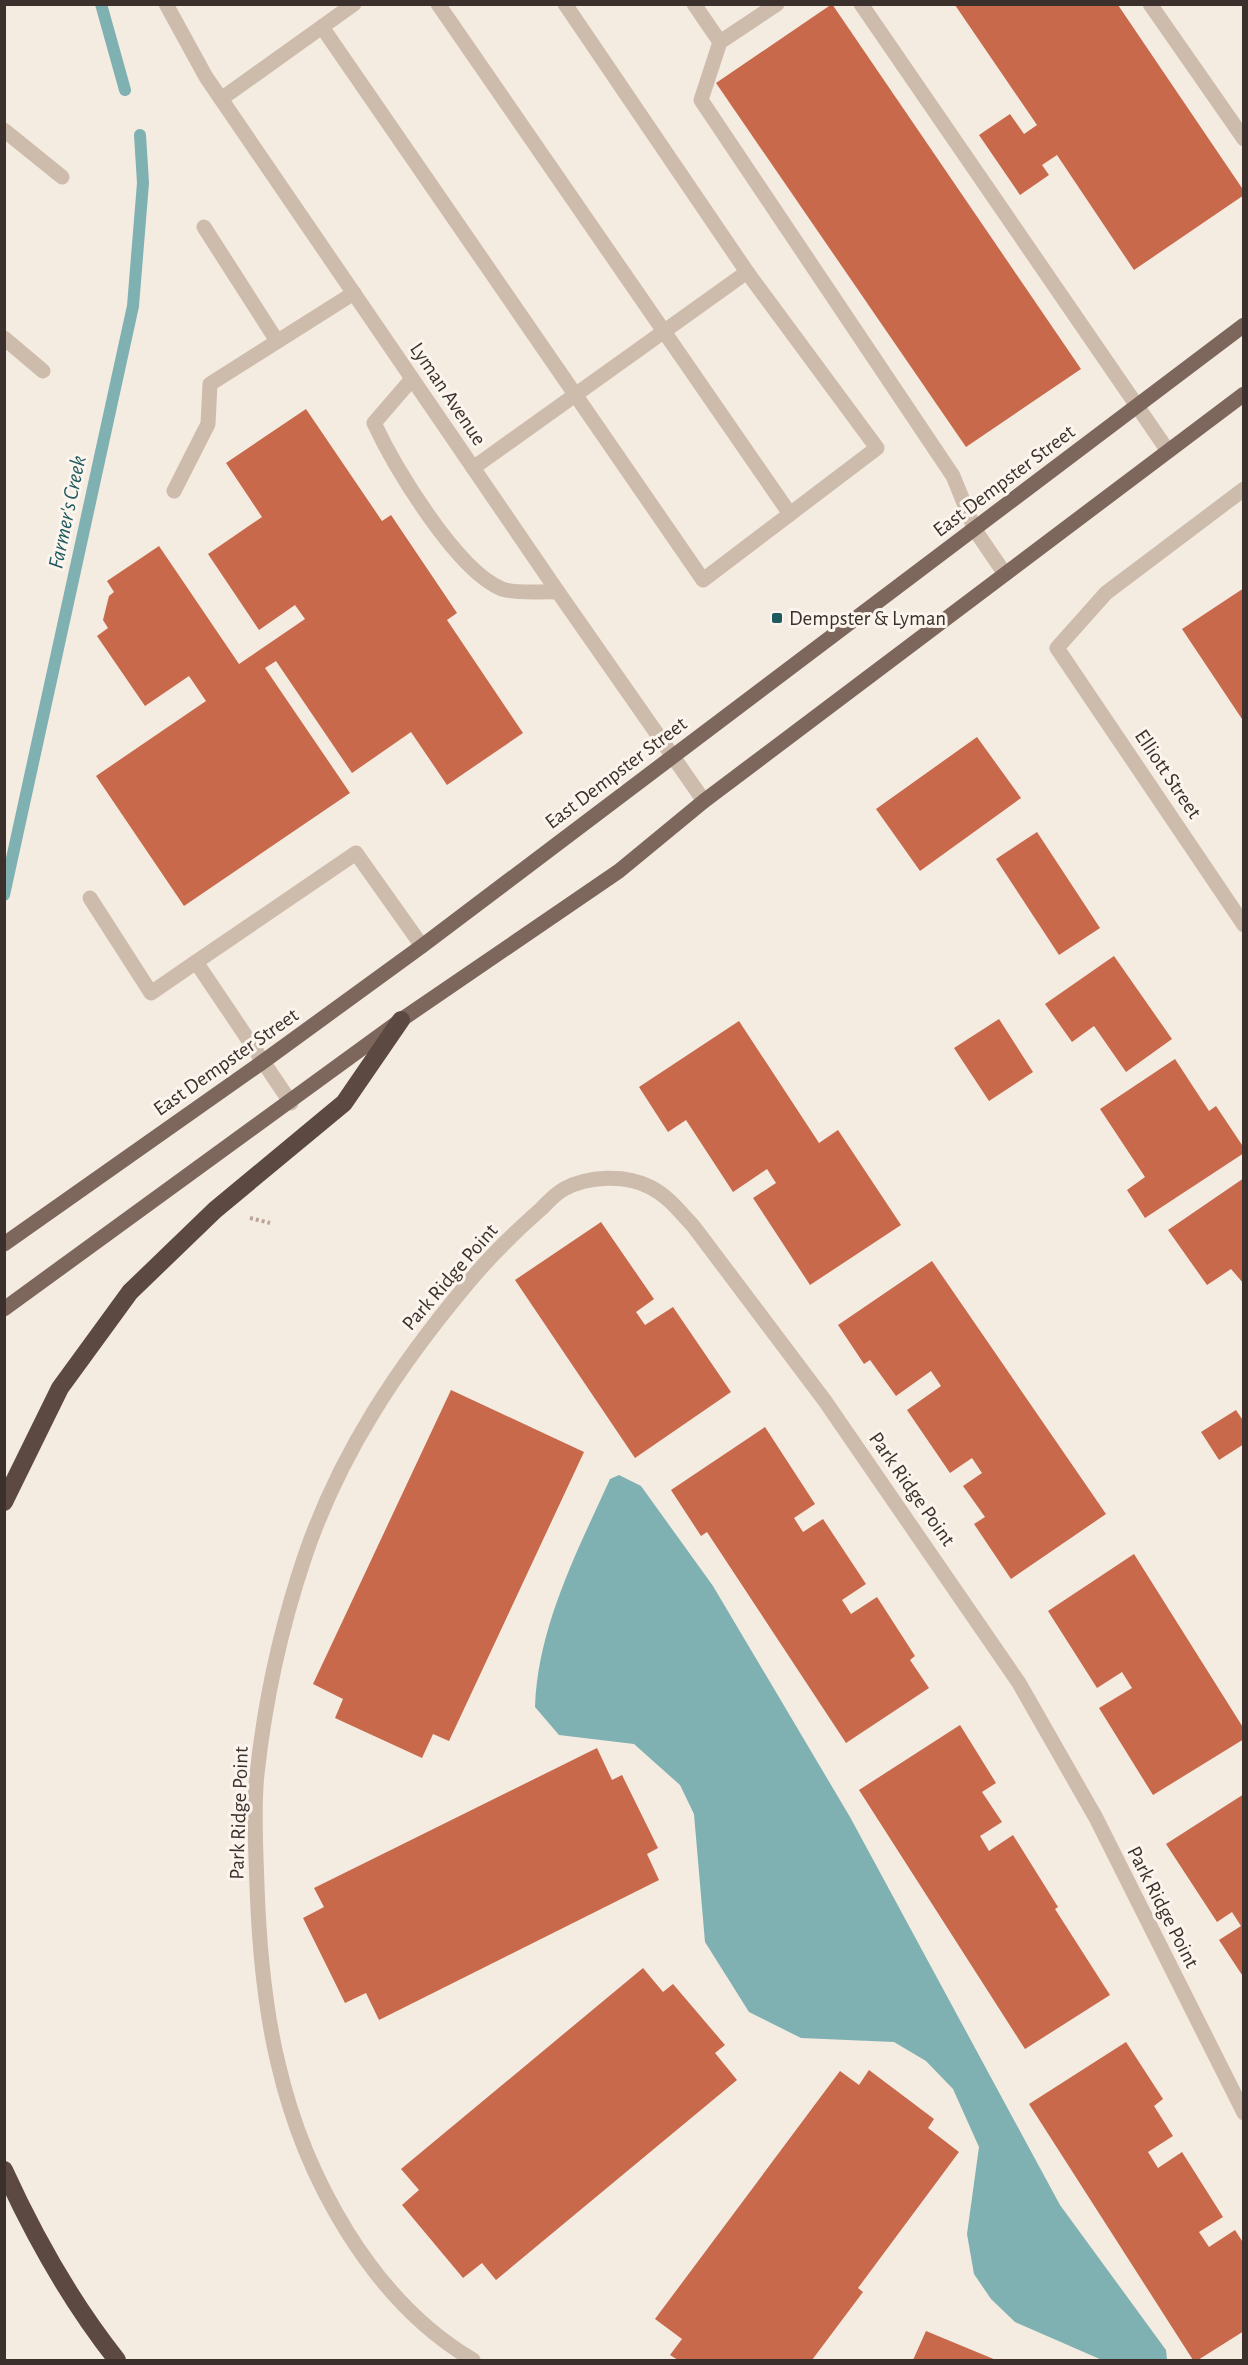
<svg xmlns="http://www.w3.org/2000/svg" width="1248" height="2365" font-family="'Alegreya Sans',sans-serif">
<style>
.water{fill:#7fb0b2}
.lines{fill:none;stroke-linecap:round;stroke-linejoin:round}
.stream{stroke:#7fb0b2;stroke-width:12}
.building{fill:#c8694b}
.path{stroke:#b9a596;stroke-width:4;stroke-dasharray:3 3;stroke-linecap:butt}
.service{stroke:#cdbbac;stroke-width:15}
.minor{stroke:#cdbbac;stroke-width:15}
.primary{stroke:#7d675c;stroke-width:15}
.motorway{stroke:#5c4a42;stroke-width:18}
.poi-dot{fill:#1f5a5e;stroke:#fbf5ee;stroke-width:2}
.labels{text-anchor:middle;dominant-baseline:central;stroke-width:6;stroke-linejoin:round;paint-order:stroke}
.street-label{font-size:21px;fill:#3b302b;stroke:#fbf5ee}
.poi-label{font-size:21px;fill:#3b302b;stroke:#fbf5ee;text-anchor:start}
.water-label{font-size:22px;font-style:italic;fill:#1f5a5e;stroke:#fbf5ee}
</style>
<rect width="100%" height="100%" fill="#f4ebe1"/>
<path class="water" d="M619,1475L641,1486L713,1586L850,1817L1060,2205L1166,2350L1167,2360H1102L1015,2322L991,2299L974,2274L967,2234L979,2147L953,2089L926,2061L894,2042L801,2038L749,2012L705,1942L694,1814L680,1785L634,1744L559,1735L535,1707C538,1626 577,1552 610,1479Z"/>
<g class="lines">
<g class="stream">
<path d="M101,4L125,90"/>
<path d="M4,895L133,306L143,183L140,135"/>
</g>
</g>
<g class="building">
<path d="M832,4L1081,369L966,447L716,83Z"/>
<path d="M955,5H1118L1244,191V195L1134,270L1057,155L1042,165L1049,175L1020,195L979,135L1010,114L1024,134L1037,125Z"/>
<path d="M306,409L382,521L391,515L457,613L447,620L523,733L447,785L411,732L352,773L276,661L265,668L350,793L184,906L96,776L206,701L189,676L145,706L97,636L108,628L103,620L109,596L114,592L107,581L159,546L239,664L305,619L295,605L259,630L208,554L262,517L226,463Z"/>
<path d="M1244,588V722L1182,629Z"/>
<path d="M977,737L1021,798L920,871L876,809Z"/>
<path d="M1037,832L1100,928L1059,955L996,859Z"/>
<path d="M1114,956L1172,1039L1126,1072L1094,1026L1072,1042L1045,1004Z"/>
<path d="M999,1019L1033,1072L989,1101L954,1048Z"/>
<path d="M739,1021L819,1143L838,1130L901,1225L810,1285L753,1198L776,1183L767,1169L733,1192L686,1120L668,1132L639,1087Z"/>
<path d="M1175,1059L1209,1111L1216,1106L1244,1148V1153L1145,1218L1127,1190L1145,1177L1100,1109Z"/>
<path d="M1244,1178V1284L1231,1269L1207,1285L1168,1230Z"/>
<path d="M601,1222L654,1299L636,1312L645,1325L673,1307L731,1392L635,1458L515,1280Z"/>
<path d="M932,1261L1106,1514L1011,1579L974,1524L985,1517L963,1486L982,1473L972,1458L950,1473L907,1410L941,1386L931,1371L896,1396L870,1360L864,1364L838,1325Z"/>
<path d="M451,1390L584,1452L449,1741L433,1734L422,1758L335,1718L343,1699L313,1684Z"/>
<path d="M1236,1410L1244,1422V1444L1219,1460L1201,1432Z"/>
<path d="M765,1427L815,1504L794,1518L803,1532L823,1519L866,1584L842,1600L851,1614L877,1597L915,1656L910,1660L929,1688L846,1743L707,1532L701,1536L671,1490Z"/>
<path d="M1134,1554L1244,1729V1739L1153,1795L1099,1708L1132,1688L1122,1672L1097,1688L1048,1611Z"/>
<path d="M960,1725L996,1783L982,1792L1002,1822L980,1836L989,1851L1013,1835L1058,1907L1055,1909L1110,1995L1025,2049L859,1790Z"/>
<path d="M597,1748L612,1780L622,1775L658,1848L647,1854L659,1880L379,2020L366,1993L345,2003L303,1918L324,1907L314,1888Z"/>
<path d="M1244,1794V1978L1219,1940L1241,1926L1232,1912L1217,1922L1166,1844Z"/>
<path d="M643,1968L663,1992L673,1984L725,2045L715,2053L737,2080L496,2280L482,2263L463,2278L402,2205L419,2190L401,2169Z"/>
<path d="M1126,2042L1163,2099L1154,2106L1173,2136L1148,2152L1158,2168L1182,2152L1223,2217L1199,2232L1209,2247L1235,2230L1244,2244V2331L1198,2360H1193L1029,2104Z"/>
<path d="M869,2070L934,2119L928,2128L959,2152L858,2288L863,2292L812,2360H678L670,2355L682,2339L655,2319L840,2071L859,2085Z"/>
<path d="M926,2331L996,2360H913Z"/>
</g>
<g class="lines">
<path class="path" d="M250,1218L270,1223"/>
<g class="service">
<path d="M438,4L790,514"/>
<path d="M694,4L720,42"/>
<path d="M777,4L720,42L701,100L953,476L975,530L1005,574"/>
<path d="M861,4L1168,451"/>
<path d="M1150,4L1244,139"/>
<path d="M322,27L703,580L877,448L747,272"/>
<path d="M221,99L354,4"/>
<path d="M4,130L62,177"/>
<path d="M204,227L277,341"/>
<path d="M4,338L43,371"/>
<path d="M412,379L374,423C395,468 457,571 502,589C515,594 543,591 558,592"/>
<path d="M473,468L747,272L565,4"/>
<path d="M174,491L208,424L210,384L354,293"/>
<path d="M90,898L151,993L196,962"/>
<path d="M291,1103L196,962L356,853L422,946"/>
</g>
<g class="minor">
<path d="M166,4L206,77L558,592L704,801"/>
<path d="M1244,489L1106,593L1057,648L1244,925"/>
<path d="M473,2360C371,2300 304,2176 278,2063C264,2005 259,1945 257,1886C256,1849 253,1810 257,1774C265,1700 281,1627 305,1556C340,1453 399,1365 468,1283C490,1256 515,1232 541,1209C548,1202 555,1194 564,1189C588,1176 625,1174 650,1187C668,1196 680,1212 694,1227L825,1401L1019,1683L1096,1818L1244,2113"/>
</g>
<g class="primary">
<path d="M4,1244L264,1061L422,946L1244,325"/>
<path d="M4,1309L401,1020L619,871L704,801L1244,394"/>
</g>
<g class="motorway">
<path d="M4,1502L60,1388L130,1292L215,1210L344,1103L401,1020"/>
<path d="M4,2170C35,2238 71,2302 117,2360"/>
</g>
</g>
<rect class="poi-dot" x="771" y="612" width="12" height="12" rx="3"/>
<g class="labels">
<g class="street-label">
<text transform="translate(448 394) rotate(56)">Lyman Avenue</text>
<text transform="translate(1004 481) rotate(-37)">East Dempster Street</text>
<text transform="translate(616 773) rotate(-37)">East Dempster Street</text>
<text transform="translate(1168 774) rotate(56)">Elliott Street</text>
<text transform="translate(226 1062) rotate(-35)">East Dempster Street</text>
<text transform="translate(450 1277) rotate(-49)">Park Ridge Point</text>
<text transform="translate(912 1489) rotate(55)">Park Ridge Point</text>
<text transform="translate(239 1813) rotate(-88)">Park Ridge Point</text>
<text transform="translate(1163 1907) rotate(63)">Park Ridge Point</text>
</g>
<g class="poi-label">
<text x="789" y="618">Dempster &amp; Lyman</text>
</g>
<g class="water-label">
<text transform="translate(67 512) rotate(-78)">Farmer's Creek</text>
</g>
</g>
<rect width="1248" height="2365" fill="none" stroke="#3b302b" stroke-width="12"/>
</svg>
